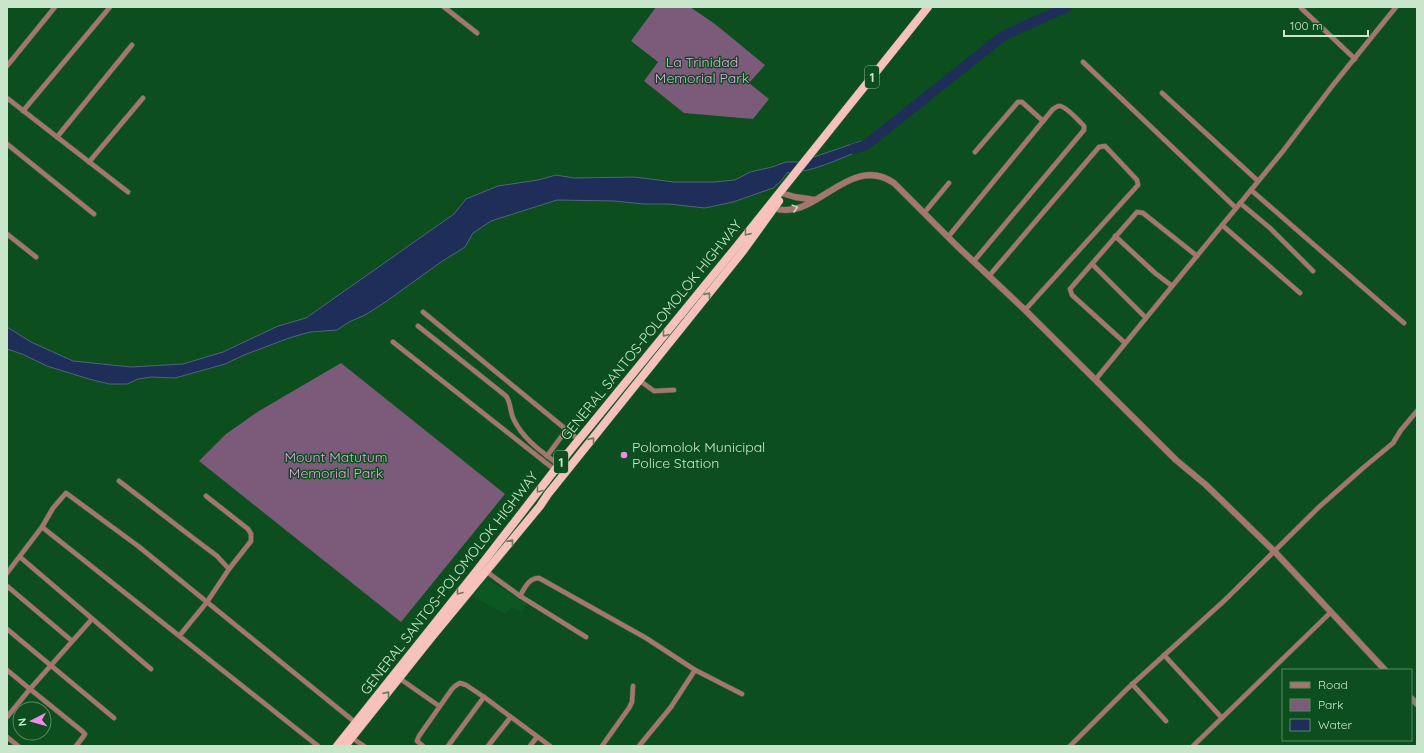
<svg xmlns="http://www.w3.org/2000/svg" width="1424" height="753" font-family="Quicksand,sans-serif">
<style>
.built{fill:#0c5822}
.green{fill:#7b5b79}
.water{fill:#1f2d59;stroke:#51647b}
.lines{fill:none;stroke-linecap:round;stroke-linejoin:round}
.river{stroke:#1f2d59;stroke-width:10}
.minor-casing{stroke:#316c40;stroke-width:5.5}
.tertiary-casing{stroke:#316c40;stroke-width:7}
.trunk-casing{stroke:#316c40;stroke-width:9}
.minor{stroke:#a6756e;stroke-width:4.5}
.tertiary{stroke:#a6756e;stroke-width:6}
.trunk{stroke:#f7c2bb;stroke-width:8}
.oneway{stroke:#c4dbc1}
.oneway2{stroke:#6a7c5d}
.poi-dot{fill:#f38af1;stroke:#0c4e1e;stroke-width:1.5}
.labels{text-anchor:middle;dominant-baseline:central;stroke-width:3;stroke-linejoin:round;paint-order:stroke}
.shield{fill:#0c4e1e;stroke:#8fb896;stroke-width:1}
.shield-label{font-size:13px;font-weight:bold;fill:#c7e6ca}
.park-label{font-size:14px;fill:#e5a5e3;stroke:#0c4e1e}
.street-label{font-size:14px;fill:#c7e6ca;stroke:#0c4e1e}
.poi-label{font-size:14px;fill:#c7e6ca;stroke:#0c4e1e;text-anchor:start}
</style>
<rect width="100%" height="100%" fill="#0c4e1e"/>
<path class="built" d="M487,579L527,604L522,612L512,607L505,614L473,596Z"/>
<g class="green">
<path d="M656,7H690L715,24L765,65L749,83L769,99L753,119L684,113L644,81L658,62L631,41Z"/>
<path d="M341,363L505,494L401,622L199,461L226,434L259,411Z"/>
</g>
<path class="water" d="M861,141L866,145L862,150C838,159 814,172 787,173L780,182L773,188L733,202L705,208L669,204H644L614,201L557,200L491,221L473,233L465,247L441,262L384,303L365,315L349,322L337,330L310,332L289,338L244,355L225,364L175,378L152,377L138,379L127,384H109L89,379L47,366L22,354L7,349V327L31,342L73,361L131,367L183,364L223,352L278,326L306,318L454,214L466,199L498,186L538,180L556,175L574,178L634,177L674,182H714L735,180L750,172L772,167L786,162H799Z"/>
<g class="lines">
<path class="river" d="M853,149L866,145L1003,36L1067,7"/>
<g class="minor-casing">
<g id="minor">
<path d="M444,7L477,33"/>
<path d="M1301,8L1355,59"/>
<path d="M1083,62L1236,208"/>
<path d="M7,66L55,7"/>
<path d="M1162,93L1258,181"/>
<path d="M7,98L57,137L132,45"/>
<path d="M23,111L110,7"/>
<path d="M57,137L128,192"/>
<path d="M7,144L94,214"/>
<path d="M975,152L1018,102H1022L1043,121"/>
<path d="M89,162L143,98"/>
<path d="M1251,190L1404,323"/>
<path d="M1240,203L1270,228L1313,271"/>
<path d="M924,213L949,183"/>
<path d="M1222,225L1300,293"/>
<path d="M7,234L36,257"/>
<path d="M1115,236L1155,273L1172,286"/>
<path d="M948,237L1053,109C1055,108 1057,106 1059,106C1065,105 1080,122 1084,126V130L974,261"/>
<path d="M1092,264L1146,318"/>
<path d="M989,276L1099,147L1105,146L1137,180L1138,185L1025,310"/>
<path d="M423,312L579,440"/>
<path d="M418,326L506,396C511,402 510,413 514,420C524,440 541,451 559,465"/>
<path d="M393,342L555,470"/>
<path d="M1125,343L1072,295L1070,289L1137,212L1143,213L1197,256"/>
<path d="M1096,379L1283,151L1333,85L1396,7"/>
<path d="M639,380L654,391L674,390"/>
<path d="M547,456L567,429"/>
<path d="M119,481L197,541L217,556L229,569L207,602L180,635"/>
<path d="M206,496L248,529L251,534V541L229,569"/>
<path d="M42,527L318,746"/>
<path d="M20,557L151,669"/>
<path d="M487,572L520,596L586,637"/>
<path d="M7,573L42,527L53,508L66,493L138,546L356,723"/>
<path d="M7,586L72,641"/>
<path d="M520,596C525,587 529,578 539,578L646,638L695,670L742,694"/>
<path d="M7,629L114,718"/>
<path d="M1164,655L1222,718"/>
<path d="M7,670L30,689L92,619"/>
<path d="M399,678L439,706"/>
<path d="M1132,684L1166,721"/>
<path d="M7,717L30,689L82,731L85,734L83,737L76,746"/>
<path d="M7,737L18,746"/>
<path d="M352,738L364,746"/>
<path d="M423,746L417,741L419,736L452,689L455,686L460,683L466,685L484,697L550,746"/>
<path d="M448,746L484,697"/>
<path d="M488,746L510,718"/>
<path d="M530,746L537,737"/>
<path d="M602,746L629,708L632,702L633,686"/>
<path d="M639,746L671,707L695,670"/>
<path d="M1070,746L1127,689L1225,600L1319,507L1363,468L1393,443L1401,430L1417,411"/>
<path d="M1193,746L1331,612"/>
</g>
</g>
<g class="tertiary-casing">
<g id="tertiary">
<path d="M785,194L795,197L815,200"/>
<path d="M774,208C815,223 849,152 894,183L957,246L1025,310L1176,460L1206,485L1275,552L1385,670"/>
<path d="M1411,698L1417,704"/>
</g>
</g>
<g class="trunk-casing">
<g id="trunk">
<path d="M337,746L475,573L568,453L737,246L928,7"/>
<path d="M345,746L431,638L540,506L548,494L743,251L779,201"/>
</g>
</g>
<use href="#minor" class="minor"/>
<use href="#tertiary" class="tertiary"/>
<use href="#trunk" class="trunk"/>
</g>
<defs><path id="oneway-chevron" d="M-2-3.5L2.5 0L-2 3.5" fill="none" stroke-width="1.6" stroke-linecap="round" stroke-linejoin="round"/></defs>
<use class="oneway" href="#oneway-chevron" transform="translate(795 208) rotate(-15)"/>
<g class="oneway2">
<use href="#oneway-chevron" transform="translate(747 233) rotate(129)"/>
<use href="#oneway-chevron" transform="translate(708 295) rotate(-51)"/>
<use href="#oneway-chevron" transform="translate(665 334) rotate(129)"/>
<use href="#oneway-chevron" transform="translate(592 440) rotate(-51)"/>
<use href="#oneway-chevron" transform="translate(539 490) rotate(128)"/>
<use href="#oneway-chevron" transform="translate(511 542) rotate(-51)"/>
<use href="#oneway-chevron" transform="translate(459 592) rotate(128)"/>
<use href="#oneway-chevron" transform="translate(387 694) rotate(-51)"/>
</g>
<circle class="poi-dot" cx="624" cy="455" r="4"/>
<g class="labels">
<g class="shield">
<rect x="865" y="66" width="14" height="22" rx="3"/>
<rect x="554" y="451" width="14" height="22" rx="3"/>
</g>
<g class="shield-label">
<text x="872" y="77">1</text>
<text x="561" y="462">1</text>
</g>
<g class="park-label">
<text x="702" y="62">La Trinidad<tspan x="702" dy="16">Memorial Park</tspan></text>
<text x="336" y="457">Mount Matutum<tspan x="336" dy="16">Memorial Park</tspan></text>
</g>
<g class="street-label">
<text transform="translate(651 330) rotate(-51)">GENERAL SANTOS-POLOMOLOK HIGHWAY</text>
<text transform="translate(449 583) rotate(-52)">GENERAL SANTOS-POLOMOLOK HIGHWAY</text>
</g>
<g class="poi-label">
<text x="632" y="447">Polomolok Municipal<tspan x="632" dy="16">Police Station</tspan></text>
</g>
</g>
<rect width="1424" height="753" fill="none" stroke="#c7e6ca" stroke-width="16"/>
<rect x="1282" y="669" width="130" height="72" fill="#0c4e1e" stroke="#578b63"/>
<rect x="1290" y="682" width="20" height="6" fill="#a6756e" stroke="#578b63"/>
<text x="1318" y="689" font-size="12" fill="#c7e6ca">Road</text>
<rect x="1290" y="699" width="20" height="12" fill="#7b5b79" stroke="#578b63"/>
<text x="1318" y="709" font-size="12" fill="#c7e6ca">Park</text>
<rect x="1290" y="719" width="20" height="12" fill="#1f2d59" stroke="#578b63"/>
<text x="1318" y="729" font-size="12" fill="#c7e6ca">Water</text>
<g transform="translate(32 721) rotate(264)"><circle r="19" fill="#0c4e1e" stroke="#578b63"/>
<path d="M0-3L7 15L0 10L-7 15Z" fill="#f38af1"/>
<text y="-6" font-size="11" font-weight="bold" text-anchor="middle" fill="#c7e6ca">N</text>
</g>
<path d="M1284 30v6h84v-6" fill="none" stroke="#c7e6ca" stroke-width="2"/>
<text x="1290" y="30" font-size="12" fill="#c7e6ca" stroke="#0c4e1e" stroke-width="3" paint-order="stroke">100 m</text>
</svg>
